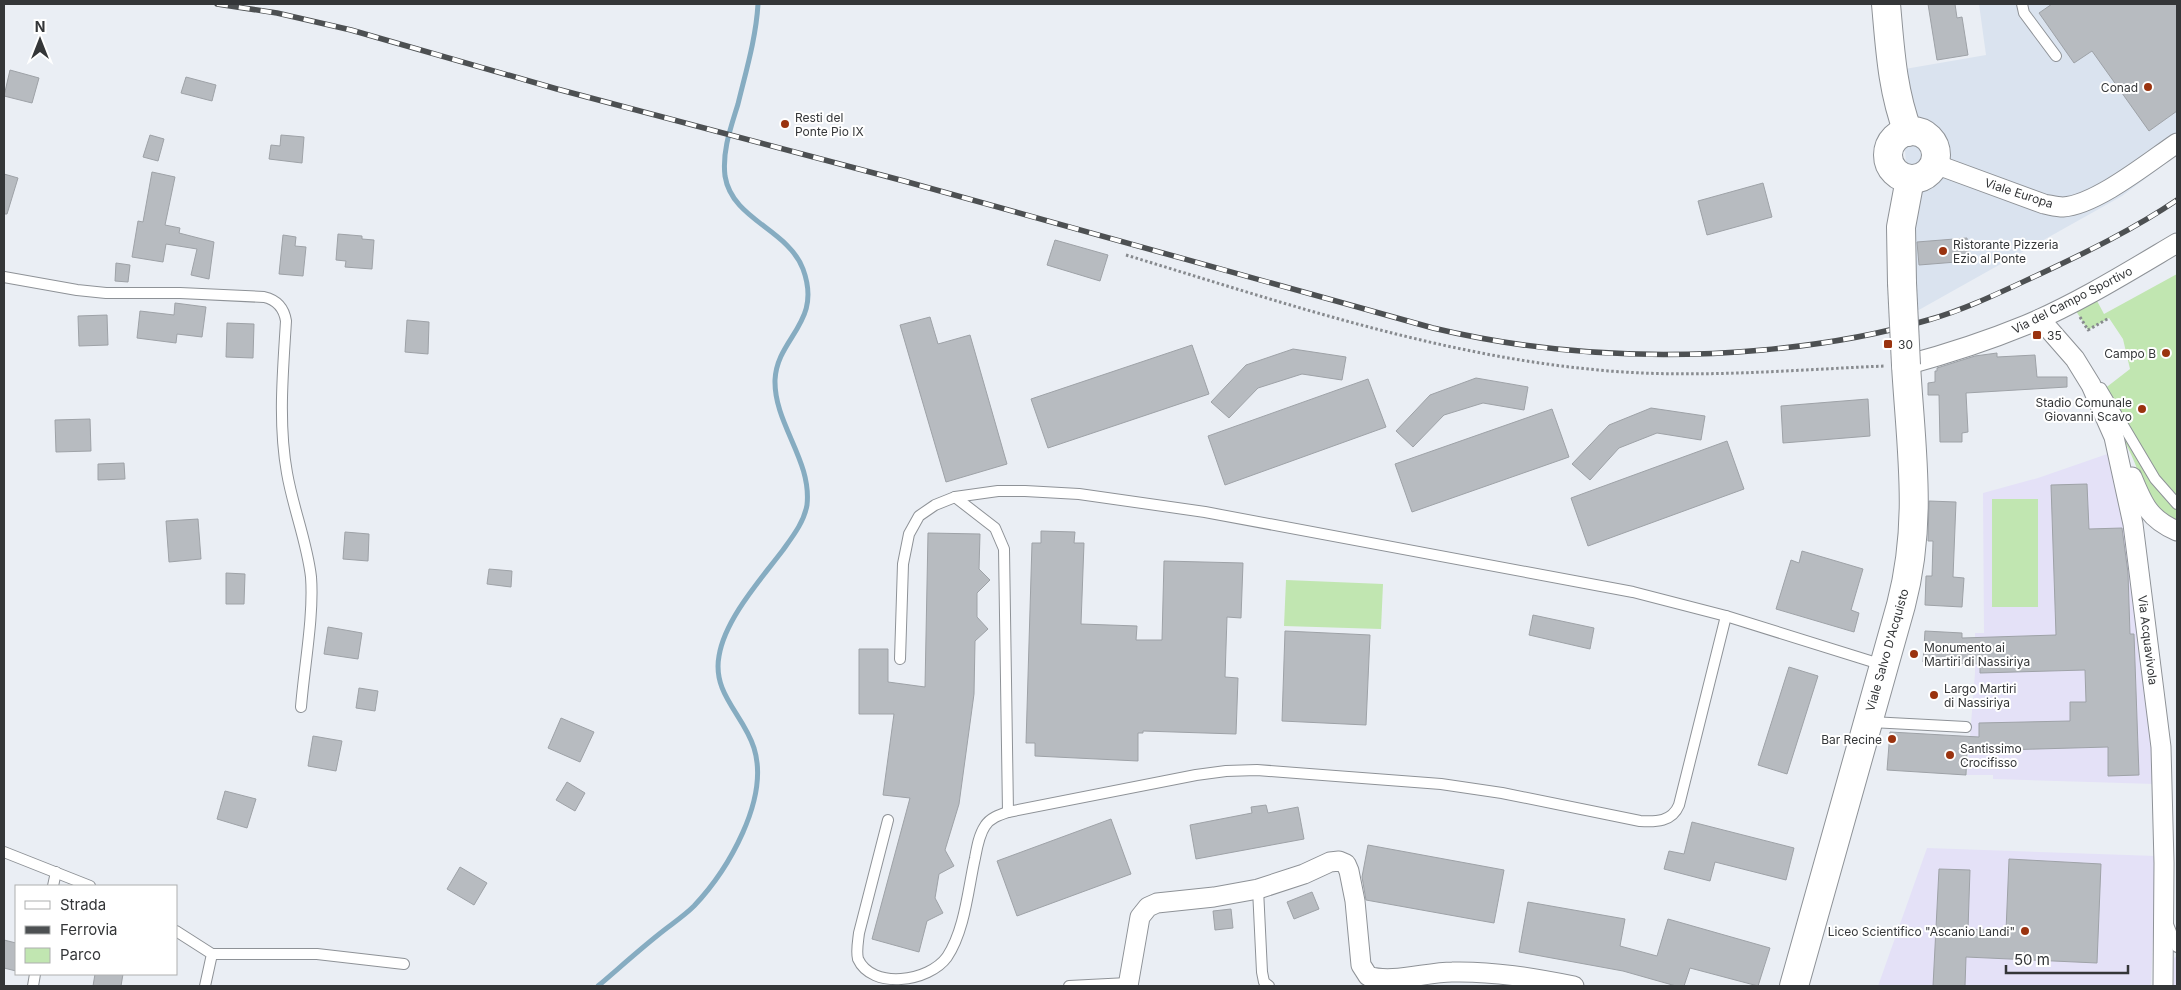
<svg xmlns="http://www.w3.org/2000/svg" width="2181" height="990" font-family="Inter,sans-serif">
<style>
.built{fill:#dae3ef}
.education{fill:#e4e1f7}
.green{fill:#c1e6b1}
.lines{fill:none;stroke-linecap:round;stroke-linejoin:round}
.stream{stroke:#86acc1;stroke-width:5}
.building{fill:#b7bbc0;stroke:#9ea2a7}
.service-casing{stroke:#8e9297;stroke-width:12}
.minor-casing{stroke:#8e9297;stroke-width:21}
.secondary-casing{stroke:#8e9297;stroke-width:30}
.path{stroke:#878a8e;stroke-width:3;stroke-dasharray:2.5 2.5;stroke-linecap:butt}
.service{stroke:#fff;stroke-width:10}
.minor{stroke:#fff;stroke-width:19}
.secondary{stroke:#fff;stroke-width:28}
.rail-casing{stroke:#4d5052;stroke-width:5.5}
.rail{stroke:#fff;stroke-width:4;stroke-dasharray:11;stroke-linecap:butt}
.secondary-bridge-casing{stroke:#8e9297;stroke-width:30;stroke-linecap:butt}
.secondary-bridge{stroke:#fff;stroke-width:28}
.poi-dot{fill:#9a330f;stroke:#fff;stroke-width:2}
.labels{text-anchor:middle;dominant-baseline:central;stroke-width:4;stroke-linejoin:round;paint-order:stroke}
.poi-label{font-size:12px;fill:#343638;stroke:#fff;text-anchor:start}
.street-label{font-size:12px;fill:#343638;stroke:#fff}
</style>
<rect width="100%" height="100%" fill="#eaeef4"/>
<path class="built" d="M1979,4H2177V155L2122,196L1917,311L1899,70L1986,55Z"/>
<g class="education">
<path d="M2113,452L2130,529L2154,744L2155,784L1993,779V775H1967L1975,673V633H1984L1983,493L2038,478Z"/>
<path d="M1927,848L2156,856L2151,986H1878Z"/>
<path d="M2177,956V986H2172L2174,958Z"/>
</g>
<g class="green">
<path d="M2177,274V524C2147,511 2142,475 2128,448C2119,429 2109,411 2099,393L2130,369L2123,339L2109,318L2088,330L2076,311L2096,299L2104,314Z"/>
<rect x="1992" y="499" width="46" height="108"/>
<path d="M1286,580L1383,584L1381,629L1284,626Z"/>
</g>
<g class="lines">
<path class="stream" d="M598,986C618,969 638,951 658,935C670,925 683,917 694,906C728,870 770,799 754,748C744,715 712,694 719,656C725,619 761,579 783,550C793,536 804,522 807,505C812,460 774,424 775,380C777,337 823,323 803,269C788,229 732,220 725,176C722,151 731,127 738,104C746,71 756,38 758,4"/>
</g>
<g class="building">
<path d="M1928,4H1955L1957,18L1962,17L1968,55L1937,60Z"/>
<path d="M2052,4H2177V111L2149,131L2092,51L2074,63L2039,13Z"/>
<path d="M10,70L39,78L32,103L4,96Z"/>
<path d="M186,77L216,85L212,101L181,93Z"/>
<path d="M150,135L164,139L158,161L143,157Z"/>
<path d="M281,135L304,137L302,163L269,159L271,145L280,146Z"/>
<path d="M152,172L175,177L165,225L180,228L179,233L214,242L209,279L191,275L197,249L166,244L163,262L132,257L138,221L143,222Z"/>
<path d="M4,174L18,178L7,214H4Z"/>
<path d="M1763,183L1772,217L1707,235L1698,201Z"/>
<path d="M338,234L362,236V239L374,240L372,269L345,267L346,261L336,260Z"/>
<path d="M283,235L296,237L295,246L306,247L303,276L279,274Z"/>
<path d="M1967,238L1969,261L1919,265L1917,242Z"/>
<path d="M1055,240L1108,255L1100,281L1047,265Z"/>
<path d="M116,263L130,265L128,282L115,281Z"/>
<path d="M175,303L206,307L202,337L177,334L176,343L137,338L140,311L174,315Z"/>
<path d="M107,315L108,345L79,346L78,316Z"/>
<path d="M930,317L938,344L970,335L1007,464L946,482L900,325Z"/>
<path d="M407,320L429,322L428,354L405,352Z"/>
<path d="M227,323L254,324L253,358L226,357Z"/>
<path d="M1192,345L1209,394L1048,448L1031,399Z"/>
<path d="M1293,349L1346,357L1342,380L1302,374L1258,388L1229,418L1211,402L1246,365Z"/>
<path d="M1997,353V357L2035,355L2037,377H2067V387L1966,393L1968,432L1962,433V442H1940L1939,395H1928V383L1935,382V371H1937V368L1975,356Z"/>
<path d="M1476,378L1528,387L1524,410L1483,403L1444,415L1413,447L1396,431L1430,395Z"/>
<path d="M1368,379L1386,427L1225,485L1208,436Z"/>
<path d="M1868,399L1870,436L1783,443L1781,406Z"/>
<path d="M1651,408L1705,416L1701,440L1657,433L1619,448L1590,480L1572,464L1609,425Z"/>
<path d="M1552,409L1569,457L1412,512L1395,464Z"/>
<path d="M90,419L91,451L56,452L55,420Z"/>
<path d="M1727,441L1744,489L1588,546L1571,498Z"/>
<path d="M124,463L125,479L98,480V464Z"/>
<path d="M2087,484L2089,529L2122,528L2128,573L2130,634H2134L2139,775L2108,776V747L1967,751L1966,775L1887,770L1890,732L1979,737V723L2070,721V702H2086L2085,670L1980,673V664L1923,662L1925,631L1962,633V638L2056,635L2051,485Z"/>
<path d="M1929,501L1956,502L1953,577L1964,578L1962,607L1925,605L1926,576H1932L1933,541H1928Z"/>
<path d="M198,519L201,559L169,562L166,521Z"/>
<path d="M1041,531L1075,532L1074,543H1084L1081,624L1137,626L1136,640H1162L1164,561L1243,563L1241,618L1227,617L1225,677L1238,678L1236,734L1143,731V733H1138V761L1035,756V743H1026L1032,543H1041Z"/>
<path d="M345,532L369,534L368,561L343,559Z"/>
<path d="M928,533L980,534L979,569L990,580L977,593V617L988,629L975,641L974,694L959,804L945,850L954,866L939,874L935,898L943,913L927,921L919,952L872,939L910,798L883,795L894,714H859V649H888V682L925,687Z"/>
<path d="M1802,551L1863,569L1851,610L1859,613L1854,632L1776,609L1791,560L1799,563Z"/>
<path d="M489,569L512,571L511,587L487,584Z"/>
<path d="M226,573L245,574L244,604H226Z"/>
<path d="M1533,615L1594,628L1590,649L1529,635Z"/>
<path d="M328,627L362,633L358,659L324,654Z"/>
<path d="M1285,631L1370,635L1366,725L1282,721Z"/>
<path d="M1789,667L1818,676L1787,774L1758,765Z"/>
<path d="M359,688L378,691L375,711L356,708Z"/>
<path d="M561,718L594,732L580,762L548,748Z"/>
<path d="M313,736L342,741L336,771L308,766Z"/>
<path d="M567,782L585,793L575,811L556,800Z"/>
<path d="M225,791L256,799L247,828L217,819Z"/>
<path d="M1266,805L1268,813L1298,807L1304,839L1196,859L1190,825L1252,813L1251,807Z"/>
<path d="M1111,819L1131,874L1017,916L997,861Z"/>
<path d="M1692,822L1794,848L1786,880L1715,862L1710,881L1664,869L1669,851L1684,854Z"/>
<path d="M1368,845L1504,870L1494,923L1366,900L1362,877Z"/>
<path d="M2009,859L2101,864L2097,963L1966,957L1965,986H1933L1939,869L1970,870L1968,929L2006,931Z"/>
<path d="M460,867L487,883L474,905L447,889Z"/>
<path d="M1312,892L1319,909L1294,919L1287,902Z"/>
<path d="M1528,902L1625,919L1620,946L1657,956L1668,919L1770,948L1758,986L1690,968L1684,986H1676L1623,971L1519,952Z"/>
<path d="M1231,909L1233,928L1215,930L1213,911Z"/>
<path d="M4,940L16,943V971L4,968Z"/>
<path d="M95,974H123L121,986H93Z"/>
</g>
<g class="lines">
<g class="service-casing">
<g id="service">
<path d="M2022,4L2024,13L2056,56"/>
<path d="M4,277L77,290L106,293H180L264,297C277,300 284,308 286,321C283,371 278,423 287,473C293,508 307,542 311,577C314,616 304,668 301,707"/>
<path d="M2101,388L2155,479L2177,504"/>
<path d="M900,659L903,564L909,534L919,516L935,505L955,497L998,491H1025L1079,494L1205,512L1633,592L1726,616L1883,665"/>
<path d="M1871,722L1966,727"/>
<path d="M1008,812L1196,775L1226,771L1257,770L1441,784L1502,793L1640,821C1656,822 1672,822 1679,805L1726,616"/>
<path d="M888,820L859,933C858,942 856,951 858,959C872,990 929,982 947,957C965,930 968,889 975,858C977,847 979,835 985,826C990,818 999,815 1008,812L1004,549L995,528L955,497"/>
<path d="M4,852L90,886"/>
<path d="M53,886L56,872"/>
<path d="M1258,889L1262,972L1264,982L1269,986"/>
<path d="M2167,922L2177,947"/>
<path d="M176,931L212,954L205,986"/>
<path d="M212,954H317L404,964"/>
<path d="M33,986L35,974"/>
<path d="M1069,986L1128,983"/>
</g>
</g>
<g class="minor-casing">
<g id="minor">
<path d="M1935,164L2044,204C2050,205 2057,207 2063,207C2096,205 2149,162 2177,143"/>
<path d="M2040,319L2075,359L2091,385L2114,437L2133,524L2161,747L2164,863L2163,986"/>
<path d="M1906,365C1947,354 1987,341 2026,325C2078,303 2128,272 2177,243"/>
<path d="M2132,477C2143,504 2149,519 2177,531"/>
<path d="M1128,986L1140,917L1148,907L1157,903L1214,897L1258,889L1304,874L1330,862L1339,861L1346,864L1349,871L1355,901L1361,965L1368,976C1391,984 1427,972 1452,972C1494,971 1533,978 1574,986"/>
</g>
</g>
<g class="secondary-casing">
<g id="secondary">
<path d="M1886,4C1890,48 1892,90 1908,132"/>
<circle cx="1912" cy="155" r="24"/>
<path d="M1902,283L1901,227L1910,179"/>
<path d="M1794,986L1901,605C1923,521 1911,450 1906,365"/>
</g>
</g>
<g class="path">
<path d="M1126,255C1281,302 1436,355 1598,370C1693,379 1790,370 1885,366"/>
<path d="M2080,317L2088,330L2109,318"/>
</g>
<use href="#service" class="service"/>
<use href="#minor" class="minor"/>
<use href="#secondary" class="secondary"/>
<g class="rail-casing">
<path id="rail" d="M217,4L277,13L351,30L557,89L904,181L1433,328C1542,354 1651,360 1763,350C1818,345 1874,336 1928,320C1967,309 2003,291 2040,274C2087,252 2134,229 2177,200"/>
</g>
<use href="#rail" class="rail"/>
<g class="secondary-bridge-casing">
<path id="secondary-bridge" d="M1902,283L1906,365"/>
</g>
<use href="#secondary-bridge" class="secondary-bridge"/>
</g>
<g class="poi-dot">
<circle cx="2148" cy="87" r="5"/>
<circle cx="785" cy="124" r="5"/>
<circle cx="1943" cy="251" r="5"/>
<rect x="2032" y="330" width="10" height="10" rx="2.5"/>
<rect x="1883" y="339" width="10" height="10" rx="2.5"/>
<circle cx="2166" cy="353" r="5"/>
<circle cx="2142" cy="409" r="5"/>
<circle cx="1914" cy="654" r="5"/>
<circle cx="1934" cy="695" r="5"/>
<circle cx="1892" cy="739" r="5"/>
<circle cx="1950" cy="755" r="5"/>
<circle cx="2025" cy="931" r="5"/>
</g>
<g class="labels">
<g class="poi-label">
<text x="2138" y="87" text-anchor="end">Conad</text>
<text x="795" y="117">Resti del<tspan x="795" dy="14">Ponte Pio IX</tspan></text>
<text x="1953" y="244">Ristorante Pizzeria<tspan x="1953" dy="14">Ezio al Ponte</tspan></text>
<text x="2047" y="335">35</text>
<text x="1898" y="344">30</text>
<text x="2156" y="353" text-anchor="end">Campo B</text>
<text x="2132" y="402" text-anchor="end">Stadio Comunale<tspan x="2132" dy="14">Giovanni Scavo</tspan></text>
<text x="1924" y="647">Monumento ai<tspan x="1924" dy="14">Martiri di Nassiriya</tspan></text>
<text x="1944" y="688">Largo Martiri<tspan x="1944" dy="14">di Nassiriya</tspan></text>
<text x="1882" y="739" text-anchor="end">Bar Recine</text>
<text x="1960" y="748">Santissimo<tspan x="1960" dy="14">Crocifisso</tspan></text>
<text x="2015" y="931" text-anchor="end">Liceo Scientifico "Ascanio Landi"</text>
</g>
<g class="street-label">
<text transform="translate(2019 193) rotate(18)">Viale Europa</text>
<text transform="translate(2072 300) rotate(-27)">Via del Campo Sportivo</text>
<text transform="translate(2148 640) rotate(83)">Via Acquavivola</text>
<text transform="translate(1887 650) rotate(-74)">Viale Salvo D'Acquisto</text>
</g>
</g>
<rect width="2181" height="990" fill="none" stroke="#343638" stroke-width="10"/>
<rect x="15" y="885" width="162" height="90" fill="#ffffff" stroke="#aeafaf"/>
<rect x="25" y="901" width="25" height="8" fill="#ffffff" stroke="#aeafaf"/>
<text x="60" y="910" font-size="15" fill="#343638">Strada</text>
<rect x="25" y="926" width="25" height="8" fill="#4d5052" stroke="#aeafaf"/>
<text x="60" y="935" font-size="15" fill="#343638">Ferrovia</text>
<rect x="25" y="948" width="25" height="15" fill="#c1e6b1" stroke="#aeafaf"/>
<text x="60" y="960" font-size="15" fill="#343638">Parco</text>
<g transform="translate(40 40)" stroke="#ffffff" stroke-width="4" paint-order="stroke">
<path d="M0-4L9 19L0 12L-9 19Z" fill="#343638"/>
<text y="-8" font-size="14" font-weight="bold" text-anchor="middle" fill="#343638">N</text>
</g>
<path d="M2006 965v8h122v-8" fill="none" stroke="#343638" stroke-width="2.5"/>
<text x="2014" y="965" font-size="15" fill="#343638" stroke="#ffffff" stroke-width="4" paint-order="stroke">50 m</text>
</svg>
